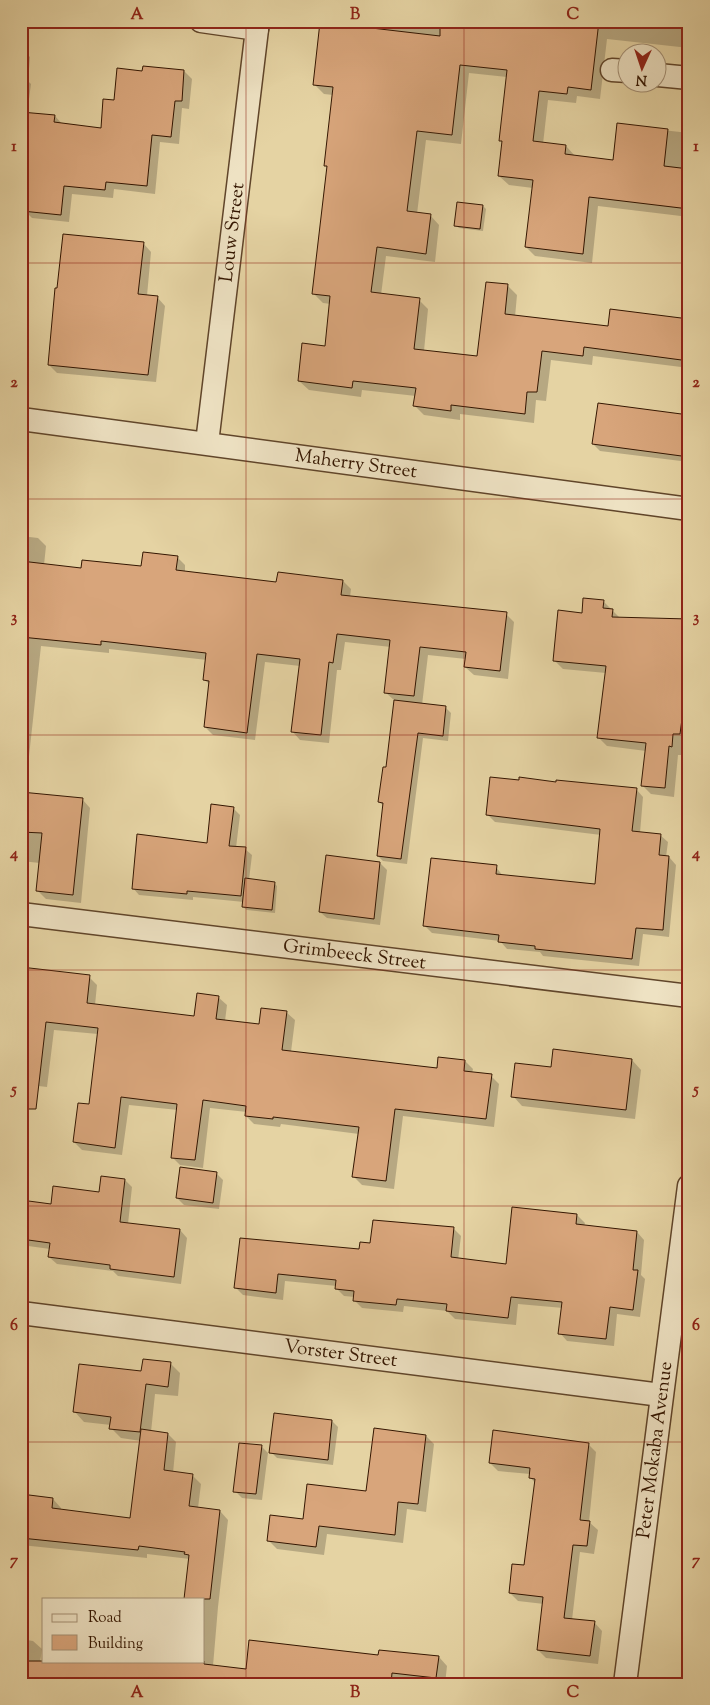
<svg xmlns="http://www.w3.org/2000/svg" width="710" height="1705" font-family="'Sorts Mill Goudy',serif">
<style>
.shadow{fill:#0003}
.building{fill:#d8a57b;stroke:#341601}
.lines{fill:none;stroke-linecap:round;stroke-linejoin:round}
.minor-casing{stroke:#60452a;stroke-width:25}
.minor{stroke:#eee2c3;stroke-width:22}
.grid{fill:none;stroke:#8f2418;stroke-width:1;stroke-opacity:0.55}
.labels{text-anchor:middle;dominant-baseline:central;stroke-width:4.5;stroke-linejoin:round;paint-order:stroke}
.street-label{font-size:19px;fill:#341601;stroke:#eee2c3}
.neatline{fill:none;stroke:#8f2418;stroke-width:2}
.grid-label{font-size:16px;text-anchor:middle;font-weight:bold;fill:#8f2418}
</style>
<rect width="100%" height="100%" fill="#e5d3a3"/>
<filter id="stains"><feTurbulence type="fractalNoise" baseFrequency=".004" numOctaves="4"/><feColorMatrix values="0 0 0 0 .2 0 0 0 0 .09 0 0 0 0 .02 0 0 0 .5 -.17"/></filter>
<radialGradient id="worn" r=".72"><stop offset=".6" stop-color="#630" stop-opacity="0"/><stop offset="1" stop-color="#630" stop-opacity=".3"/></radialGradient>
<g class="shadow">
<path d="M344,21H689V48L607,39L600,99L577,96L576,103L548,100L543,144L566,146L575,156L614,161L618,125L689,133V217L598,206L592,263L535,256L526,247L533,188L509,185L499,176L503,143L500,140L507,77L469,73L461,144L426,140L417,214L430,215L439,225L435,262L386,256L381,295L419,300L428,309L424,351L478,358L487,283L508,286L517,295L515,317L609,328L689,320V368L593,356L592,365L551,360L546,401L536,400L534,423L460,414V420L424,415L415,406L416,396L362,390L361,397L309,390L299,381L326,347L331,304L323,303L313,293L328,169L325,165L333,95L324,94L314,84L344,26Z"/>
<path d="M21,48L30,57L28,81L31,84L27,114L55,116L63,125L102,129L115,101L143,73L184,71L192,79L189,109L182,108L179,144L160,142L155,194L114,189L113,198L72,194L69,222L32,218L24,210L28,161L21,160Z"/>
<path d="M483,206L486,209L483,231L459,228L455,225Z"/>
<path d="M143,243L151,252L147,296L157,297L165,306L156,382L57,373L49,365Z"/>
<path d="M689,416V462L600,451L593,444Z"/>
<path d="M21,536L38,538L46,546L44,565L83,569L142,568L177,557L185,565V573L277,583L343,581L351,589L350,597L506,614L514,622L508,679L474,675L465,667L466,659L428,655L422,705L446,708L451,713L448,741L423,738L407,864L383,861L378,856L384,806L379,802L387,768L395,701L385,692L391,647L345,642L341,670H337L329,743L300,740L292,731L300,666L265,662L255,740L213,735L205,727L210,685L205,680L207,660L109,649V653L41,646L25,793L82,799L90,808L81,903L46,899L37,890L40,863L21,861Z"/>
<path d="M603,601L621,619L689,621V743L682,742L681,755H678L674,797L651,794L642,785L646,751L607,746L598,737L606,673L563,669L554,660L583,615Z"/>
<path d="M636,789L643,797L640,833L660,835L668,842L666,857H669L676,865L669,937L643,934L639,966L543,956L540,952L507,949L500,941L432,933L425,926L496,867L503,876L596,885L601,835L495,822L488,815Z"/>
<path d="M233,808L240,815L236,848L245,849L252,855L249,880L274,883L277,886L275,913L247,910L243,907L244,902L193,897V900L139,895L133,888L208,844Z"/>
<path d="M380,863L387,870L380,925L327,918L320,912Z"/>
<path d="M21,968L89,977L97,985L95,1005L195,1017L218,997L227,1005L225,1021L260,1026L286,1012L295,1020L291,1052L438,1069L465,1061L473,1069L472,1073L491,1076L499,1084L494,1127L403,1116L394,1189L362,1185L354,1177L359,1134L281,1124L280,1127L254,1124L246,1116L247,1112L210,1108L203,1168L180,1165L172,1157L178,1110L129,1105L122,1155L82,1150L74,1142L90,1106L98,1034L54,1030L47,1087L21,1084Z"/>
<path d="M632,1060L641,1070L635,1119L522,1106L513,1096L552,1068Z"/>
<path d="M216,1173L223,1180L219,1209L184,1205L177,1198Z"/>
<path d="M102,1178L125,1180L132,1187L128,1224L180,1230L187,1238L181,1284L118,1276L113,1271L57,1264L49,1257L50,1249L21,1245V1201L52,1205L100,1193Z"/>
<path d="M514,1209L577,1215L585,1223L584,1226L637,1232L644,1240L641,1275L645,1279L640,1317L617,1314L614,1346L567,1341L560,1333L563,1308L518,1304L516,1325L455,1319L447,1311L404,1306L403,1312L362,1308L354,1300L355,1297L344,1296L336,1288L337,1286L285,1281L283,1300L243,1295L235,1287L241,1239L360,1251L371,1244L453,1228L461,1236L458,1260L507,1265Z"/>
<path d="M170,1363L180,1373L178,1396L155,1394L151,1432L168,1434L176,1442L173,1473L192,1475L201,1484L198,1508L220,1511L228,1520L218,1607L213,1666L247,1670L380,1657H439L447,1666L445,1684H21V1639L33,1641L42,1649L40,1663L204,1661V1599L190,1559L147,1554V1558L21,1545V1495L53,1499L61,1508V1510L131,1520L141,1441L121,1438L111,1428V1425L84,1422L74,1411L142,1373Z"/>
<path d="M332,1421L338,1427L333,1465L277,1458L271,1452Z"/>
<path d="M426,1436L434,1444L426,1512L407,1509L403,1543L327,1534L324,1555L277,1549L269,1541L304,1521L367,1493Z"/>
<path d="M588,1444L596,1452L589,1522L598,1530L594,1554L580,1552L572,1620L594,1622L602,1631L598,1664L546,1658L538,1650L544,1604L518,1601L510,1593L525,1567L535,1483L530,1477V1474L498,1471L490,1463Z"/>
<path d="M261,1446L268,1453L262,1500L242,1498L235,1491Z"/>
</g>
<g class="building">
<path d="M440,21H599L591,90L568,87L567,94L539,91L533,141L566,145L565,154L613,160L617,123L668,129L664,166L689,169V209L589,197L583,254L525,247L533,180L498,176L502,141H499L507,70L460,65L452,135L417,131L407,211L431,214L426,254L377,247L371,292L420,298L414,349L477,356L486,282L508,284L505,314L608,326L610,309L689,319V361L584,347L583,356L542,351L537,392H527L525,414L451,405V411L413,406L416,388L353,381L352,388L298,381L302,343L325,346L330,296L312,294L327,166H324L333,87L313,85L320,22L440,36Z"/>
<path d="M143,66L184,70L182,101H175L171,137L152,135L147,186L106,182L105,190L64,186L61,215L22,211L26,176H21V112L55,115L54,122L101,128L103,99L114,100L117,68L142,71Z"/>
<path d="M457,202L483,205L480,229L454,226Z"/>
<path d="M63,234L144,242L138,294L158,296L148,375L48,365L55,288H57Z"/>
<path d="M598,403L689,415V457L592,444Z"/>
<path d="M143,552L178,556L176,570L276,582L278,572L343,580L341,595L507,612L500,671L464,667L466,652L420,647L414,696L384,693L390,640L337,634L333,663L329,662L321,735L291,732L300,659L257,654L247,733L204,727L209,681L203,680L206,653L101,641V645L21,637V561L81,568L82,560L141,566Z"/>
<path d="M583,598L604,600L603,608L613,609L612,617L689,619V666L680,734H673L672,747L669,746L665,788L641,786L646,743L597,738L606,666L553,661L558,610L582,613Z"/>
<path d="M394,700L446,706L443,736L418,733L401,859L377,856L383,803L378,802L383,767H386Z"/>
<path d="M490,777L519,780V777L556,782V780L637,788L632,831L661,834L659,855L669,856L663,930L636,928L632,959L535,949V946L498,942L499,935L423,926L431,858L497,865L496,874L595,884L600,829L486,815Z"/>
<path d="M21,792L83,798L73,895L36,891L42,833L21,832Z"/>
<path d="M211,804L234,807L229,846L246,847L241,896L187,891V894L132,889L137,834L207,843Z"/>
<path d="M326,855L380,862L374,919L319,912Z"/>
<path d="M245,878L275,882L272,910L242,907Z"/>
<path d="M21,967L90,975L87,1003L194,1016L197,993L219,996L216,1019L259,1024L261,1008L287,1011L282,1050L437,1068L438,1057L465,1060L464,1071L492,1074L486,1119L395,1109L386,1181L352,1177L359,1127L273,1117V1119L245,1116L246,1106L203,1100L195,1160L171,1158L177,1104L121,1097L115,1148L73,1142L78,1103L89,1104L98,1028L46,1022L36,1109H21Z"/>
<path d="M553,1049L632,1059L626,1110L511,1097L515,1063L551,1067Z"/>
<path d="M180,1167L217,1172L213,1203L176,1198Z"/>
<path d="M101,1176L125,1179L120,1222L180,1229L174,1277L110,1269V1265L48,1257L50,1243L21,1239V1200L51,1204L53,1186L99,1192Z"/>
<path d="M512,1207L577,1214L576,1224L637,1231L633,1270H638L633,1310L610,1307L606,1339L558,1334L562,1302L511,1297L508,1318L446,1311L447,1304L397,1299L396,1305L353,1301L354,1291L335,1289L336,1280L278,1274L276,1293L234,1288L240,1238L359,1249L360,1242L370,1243L373,1220L454,1227L451,1257L506,1264Z"/>
<path d="M143,1359L171,1362L168,1387L146,1384L140,1432L109,1429L111,1417L73,1412L79,1364L141,1371Z"/>
<path d="M274,1413L332,1420L328,1460L269,1453Z"/>
<path d="M374,1428L426,1435L418,1504L398,1502L395,1535L319,1526L316,1547L267,1541L270,1515L303,1519L307,1484L366,1491Z"/>
<path d="M141,1429L168,1433L164,1470L193,1474L189,1506L220,1510L210,1599H184L189,1555L184,1554L185,1552L139,1546L138,1550L21,1538V1494L53,1498L52,1508L130,1518Z"/>
<path d="M493,1430L589,1443L580,1520L590,1521L587,1546L573,1545L564,1618L595,1621L590,1656L537,1650L543,1597L509,1593L512,1564L524,1565L535,1479L529,1478L530,1468L489,1463Z"/>
<path d="M239,1443L262,1445L256,1494L233,1492Z"/>
<path d="M249,1640L378,1655L379,1650L439,1656L436,1678L392,1673L391,1684H21V1661H204V1664L246,1669Z"/>
</g>
<g class="lines">
<g class="minor-casing">
<g id="minor">
<path d="M201,21L257,29"/>
<path d="M612,70L628,71"/>
<path d="M658,75L689,78"/>
<path id="s1" d="M21,419L689,509"/>
<path id="s2" d="M207,443L258,21"/>
<path id="s3" d="M21,914L689,996"/>
<path id="s4" d="M21,1313L661,1395"/>
<path id="s5" d="M625,1684L689,1186"/>
</g>
</g>
<use href="#minor" class="minor"/>
</g>
<path class="grid" d="M246,21V1684M464,21V1684M21,263H689M21,499H689M21,735H689M21,970H689M21,1206H689M21,1442H689"/>
<g class="labels">
<g class="street-label">
<text stroke="none"><textPath href="#s2" startOffset="212">Louw Street</textPath></text>
<text stroke="none"><textPath href="#s1" startOffset="338">Maherry Street</textPath></text>
<text stroke="none"><textPath href="#s3" startOffset="336">Grimbeeck Street</textPath></text>
<text stroke="none"><textPath href="#s4" startOffset="322">Vorster Street</textPath></text>
<text stroke="none"><textPath href="#s5" startOffset="236">Peter Mokaba Avenue</textPath></text>
</g>
</g>
<rect width="710" height="1705" fill="none" stroke="#e5d3a3" stroke-width="55"/>
<rect x="42" y="1598" width="162" height="65" fill="#eee2c3" stroke="#a49075"/>
<rect x="52" y="1614" width="25" height="8" fill="#eee2c3" stroke="#a49075"/>
<text x="88" y="1622" font-size="15" fill="#341601">Road</text>
<rect x="52" y="1635" width="25" height="15" fill="#d8a57b" stroke="#a49075"/>
<text x="88" y="1648" font-size="15" fill="#341601">Building</text>
<g transform="translate(642 68) rotate(183)"><circle r="24" fill="#eee2c3" stroke="#a49075"/>
<path d="M0-4L9 19L0 12L-9 19Z" fill="#8f2418"/>
<text y="-8" font-size="14" font-weight="bold" text-anchor="middle" fill="#341601">N</text>
</g>
<rect x="28" y="28" width="654" height="1650" class="neatline"/>
<g class="grid-label">
<text x="137" y="19">A</text>
<text x="355" y="19">B</text>
<text x="573" y="19">C</text>
<text x="14" y="151">1</text>
<text x="696" y="151">1</text>
<text x="14" y="387">2</text>
<text x="696" y="387">2</text>
<text x="14" y="622">3</text>
<text x="696" y="622">3</text>
<text x="14" y="858">4</text>
<text x="696" y="858">4</text>
<text x="14" y="1094">5</text>
<text x="696" y="1094">5</text>
<text x="14" y="1330">6</text>
<text x="696" y="1330">6</text>
<text x="14" y="1565">7</text>
<text x="696" y="1565">7</text>
<text x="137" y="1697">A</text>
<text x="355" y="1697">B</text>
<text x="573" y="1697">C</text>
</g>
<rect width="100%" height="100%" filter="url(#stains)"/>
<rect width="100%" height="100%" fill="url(#worn)"/>
</svg>
